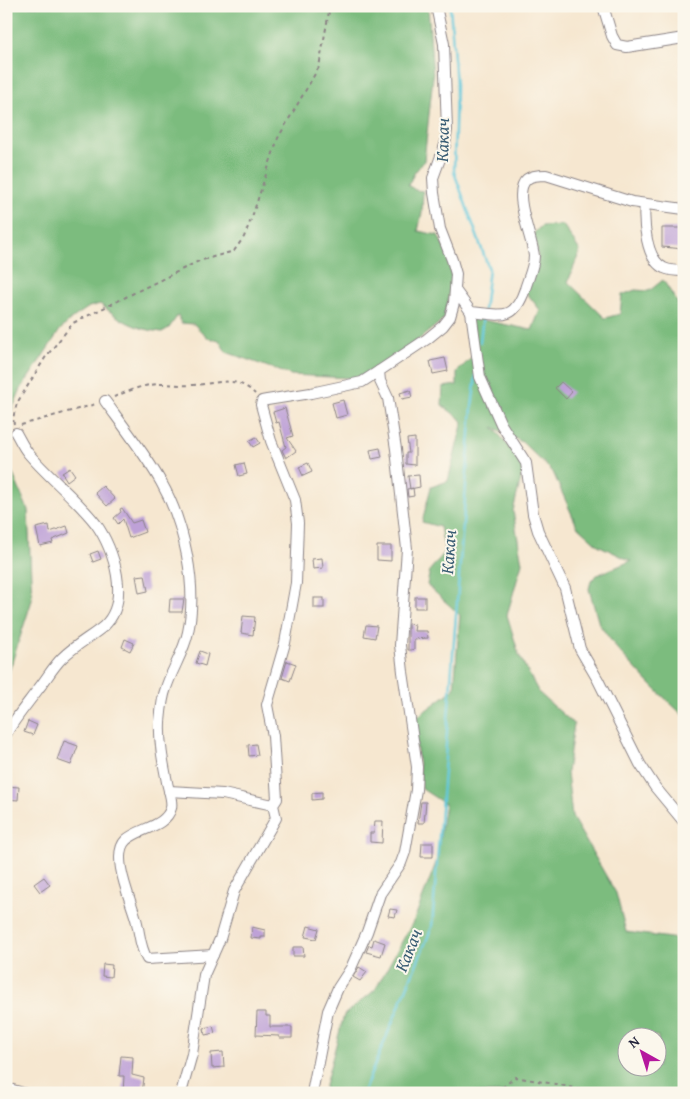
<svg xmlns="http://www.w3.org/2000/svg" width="690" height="1099" font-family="'Gentium Book Plus',serif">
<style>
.forest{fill:#7bbc7e;stroke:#4e6f5c;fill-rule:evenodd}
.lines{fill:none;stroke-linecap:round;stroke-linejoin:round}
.stream{stroke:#60c8dc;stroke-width:2.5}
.building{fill:#bea1d7}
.minor-casing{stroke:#8c8486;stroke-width:12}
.path{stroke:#8c8486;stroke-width:2;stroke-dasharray:4 4;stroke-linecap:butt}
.minor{stroke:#fff;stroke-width:10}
.labels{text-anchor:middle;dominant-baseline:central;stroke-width:4;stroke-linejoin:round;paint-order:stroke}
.water-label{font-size:18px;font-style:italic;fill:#385c73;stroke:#fbf7ec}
</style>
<rect width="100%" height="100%" fill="#fbf7ec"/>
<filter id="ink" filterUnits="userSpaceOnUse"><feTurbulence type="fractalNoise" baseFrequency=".02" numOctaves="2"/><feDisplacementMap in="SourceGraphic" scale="10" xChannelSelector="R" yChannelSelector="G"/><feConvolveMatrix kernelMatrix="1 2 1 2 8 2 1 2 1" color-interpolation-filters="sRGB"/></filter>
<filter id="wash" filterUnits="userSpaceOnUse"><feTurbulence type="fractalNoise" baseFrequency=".0096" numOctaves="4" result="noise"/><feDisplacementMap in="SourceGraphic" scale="20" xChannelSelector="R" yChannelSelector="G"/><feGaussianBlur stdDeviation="1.12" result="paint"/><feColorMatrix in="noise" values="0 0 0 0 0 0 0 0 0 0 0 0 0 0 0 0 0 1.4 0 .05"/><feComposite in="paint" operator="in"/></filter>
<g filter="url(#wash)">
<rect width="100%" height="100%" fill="#f6e7d0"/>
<g class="forest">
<path d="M6,6H428L433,77L424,161L415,172L408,185L415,190L423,191L422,213L418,231L438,235L449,258L452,280L444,319L370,379L291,375L226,352L219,340L207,338L194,324L181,323L178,315L169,328L162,332C134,329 122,321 100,304L89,307L74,317L60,330L21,389L9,416L7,460L28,510L32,600L6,681Z"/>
<path d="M563,225L580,251L568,282L605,318L620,314L622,295L635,290L649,291L663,280L681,308L684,309V716L653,687L618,650L599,624L589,589L591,581L597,575L631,561L598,545L577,526L553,472L522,442L493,427L524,466L513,511L522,563L507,615L519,655L539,693L574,724L567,772L572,817L616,893L626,932L678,939L684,946V1093H323L344,1015L375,990L414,920L436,863L445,804L422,789L413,720L454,689L460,615L427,585L430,570L445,552L440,527L422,522L431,487L448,481L463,421L442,405L443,387L457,385V372L475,354L466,332L473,318L532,330L540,310L526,292L538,258L534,233L541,226ZM628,1036H658V1066H628Z"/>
</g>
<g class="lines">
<g class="stream">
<path d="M450,6L456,85L454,172L489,269L484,310"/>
<path d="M480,342L483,315"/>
<path d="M363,1093L432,927L472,407L476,375"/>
</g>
</g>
<g id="blocks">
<g class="building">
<path d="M662,228H684V249L662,247Z"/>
<path d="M445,358L448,371L433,374L430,361Z"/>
<path d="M561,382L572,392L566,399L555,388Z"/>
<path d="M410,390L412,397L402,399L400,393Z"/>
<path d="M343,400L347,415L336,418L332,403Z"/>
<path d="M285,408L293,436L287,438L296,451L286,458L282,450L286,447L279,422L276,423L273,412Z"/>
<path d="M256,437L260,443L253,447L249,441Z"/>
<path d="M415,438V465L406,464V453H409L407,439Z"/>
<path d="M380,448L382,457L372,459L370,450Z"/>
<path d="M244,463L247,474L239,476L236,465Z"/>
<path d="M308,463L312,472L303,476L299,467Z"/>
<path d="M70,468L75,475L67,481L62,473Z"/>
<path d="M419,475L420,487L410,489L408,476Z"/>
<path d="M103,486L115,499L107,506L95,493Z"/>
<path d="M413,488L414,496L408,497L407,489Z"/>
<path d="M122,508L132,523L141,520L145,532L129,538L123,519L118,524L114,518L121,512L120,509Z"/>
<path d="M49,525L50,532L67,526L69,533L52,540L53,543L40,546L36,528Z"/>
<path d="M377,546H391V561L377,560Z"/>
<path d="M98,551L101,559L93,562L90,554Z"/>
<path d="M322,558L323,568L313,569L312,559Z"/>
<path d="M145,575L148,591L139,593L136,576Z"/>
<rect x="415" y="597" width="10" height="11"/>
<rect x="314" y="598" width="10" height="10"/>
<path d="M170,599H184L182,612H169Z"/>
<path d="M243,616L255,617L253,635L241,633Z"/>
<path d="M408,624L415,625L414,631H427L428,638L414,639V649L411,650H408Z"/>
<path d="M366,625L377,626L375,638L364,636Z"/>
<path d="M125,639L134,643L130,651L122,647Z"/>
<path d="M200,651L208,654L205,666L196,663Z"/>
<path d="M287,661L296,664L290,681L282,678Z"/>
<path d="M28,721L37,725L33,735L24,732Z"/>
<path d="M64,741L78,746L71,765L57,760Z"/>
<path d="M256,744L258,755L249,756L248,745Z"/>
<path d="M6,786L19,787L18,800L6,799Z"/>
<path d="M322,792V799L312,800V793Z"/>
<path d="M421,802H426L424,823H418Z"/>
<path d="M375,821H383L382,843L370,842V833H374Z"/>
<path d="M422,843H433V857H421Z"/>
<path d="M44,877L50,885L40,892L34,884Z"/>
<path d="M390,909L397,910L395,917L388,916Z"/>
<path d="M308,926L319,929L316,939L305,937Z"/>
<path d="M252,927L265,930V937H261V939L251,938Z"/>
<path d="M374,939L385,943L381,956L366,952L369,945L372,946Z"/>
<path d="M293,947H303L304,956H293Z"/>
<path d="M103,964L112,965L111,977L102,976Z"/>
<path d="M359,967L367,972L360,981L353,977Z"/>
<path d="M257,1012H266V1016H270V1027H292V1038H279V1036L256,1035Z"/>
<path d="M213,1026L215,1033L205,1035L204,1028Z"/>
<path d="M223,1052L224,1067L212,1068L211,1053Z"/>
<path d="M121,1056L133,1057L132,1075L144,1078L142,1093H123L124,1076H119Z"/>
</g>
</g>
</g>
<g filter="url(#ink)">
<use href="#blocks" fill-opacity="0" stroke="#8c8486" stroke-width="1"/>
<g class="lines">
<g class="minor-casing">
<g id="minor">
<path d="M603,6L612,36L617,45L627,47L684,38"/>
<path d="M645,204C643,222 646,260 664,268C670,271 678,271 684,271"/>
<path d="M455,290L471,312C501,315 514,322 525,289C528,279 534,266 534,256C532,236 511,192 527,179C532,175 540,175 546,175L632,202L684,209"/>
<path d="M471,312L480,377L501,424L526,463L533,514L538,531L565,588L580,649L598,680L640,764L655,787L684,822"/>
<path d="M105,401C124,427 145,454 161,482C184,522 198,586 188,632C184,652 172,669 166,688C162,698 161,711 160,722C159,742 163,762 167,782C168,789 173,800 171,808C166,827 139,828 126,840C109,856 133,904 137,923C140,936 140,947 147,959L213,955"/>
<path d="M6,734C16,717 28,703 39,688C47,678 53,667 62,658C75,645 91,637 104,626C131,601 114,549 96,524C76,498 49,478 28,453C23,447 20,440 16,433"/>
<path d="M169,791L223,794L273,805"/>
<path d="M6,1088L23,1093"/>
<path d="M181,1093L192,1054L204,975L220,939L234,891L276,818L273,805L277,799L273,736L267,705L285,643L296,583L298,523L295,500L271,441L261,405L262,401L267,400L311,393L362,382L379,371"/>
<path d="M312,1093L328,1011L338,988L351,968L367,932L380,894L401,863L405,852L416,790L417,767L403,672L400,645L407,549L396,449L388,398L380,381L379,371L427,339L443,326L450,317L454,303L456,274L452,260L440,229L434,193L433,178L445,145L447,130L444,44L436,6"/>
</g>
</g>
<g class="path">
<path d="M114,397C130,390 145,384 162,384C173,384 183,386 193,385C217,384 236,374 255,394"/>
<path d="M14,424L13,418L17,403L45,358L73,323L199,261L234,251L244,237L252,217L278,138L319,67L330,6"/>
<path d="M21,425L96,404"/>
<path d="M496,1093L515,1077L566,1086L593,1093"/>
</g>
<use href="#minor" class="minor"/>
</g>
</g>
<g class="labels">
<g class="water-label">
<text transform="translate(442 140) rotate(-89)">Какач</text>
<text transform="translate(448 552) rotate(-86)">Какач</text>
<text transform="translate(408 950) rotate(-68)">Какач</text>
</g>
</g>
<rect width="690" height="1099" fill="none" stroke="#fbf7ec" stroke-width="25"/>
<g transform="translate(642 1052) rotate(321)"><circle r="24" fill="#fbf7ec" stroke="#a4a2a5"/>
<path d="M0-4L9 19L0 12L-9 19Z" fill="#b5179e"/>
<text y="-8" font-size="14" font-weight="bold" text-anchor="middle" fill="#22223b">N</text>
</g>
</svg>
